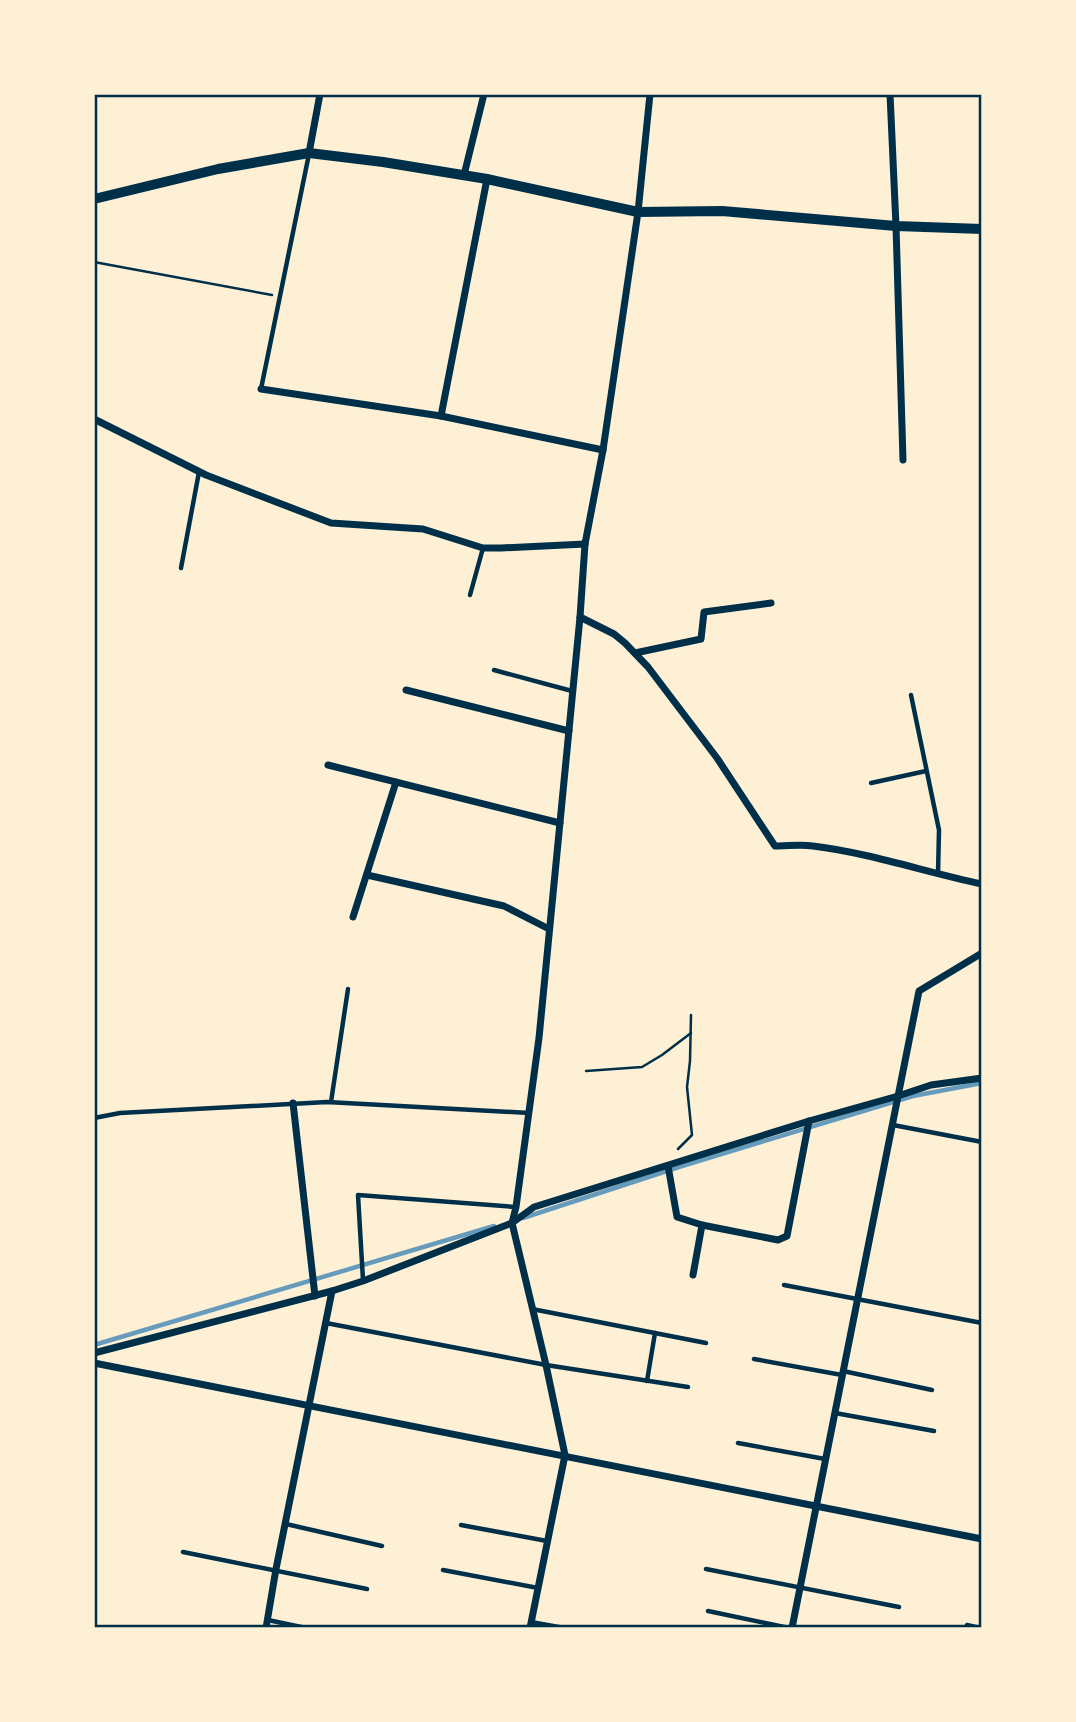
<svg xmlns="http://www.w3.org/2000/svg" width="1076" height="1722" font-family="'Public Sans',sans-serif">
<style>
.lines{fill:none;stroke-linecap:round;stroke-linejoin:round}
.stream{stroke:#669bbc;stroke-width:4.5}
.path{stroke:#003049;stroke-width:2.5}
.service{stroke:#003049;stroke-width:4.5}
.minor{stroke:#003049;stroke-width:7}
.tertiary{stroke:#003049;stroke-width:10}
.neatline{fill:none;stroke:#003049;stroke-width:2.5}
</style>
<rect width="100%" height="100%" fill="#fdf0d5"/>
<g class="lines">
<g class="stream">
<path d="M523,1218L682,1166L913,1096L982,1083"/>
<path d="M94,1345L494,1226"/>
</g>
<g class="path">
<path d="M94,262L272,295"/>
<path d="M586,1071L642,1067L662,1055L691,1033"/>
<path d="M678,1149L692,1135L687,1087L690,1061L691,1015"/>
</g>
<g class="service">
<path d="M261,389L309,154"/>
<path d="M181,568L199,472"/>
<path d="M470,595L483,548"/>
<path d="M494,670L572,691"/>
<path d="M911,695L939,830L938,874"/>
<path d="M871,783L926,771"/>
<path d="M331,1102L348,989"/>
<path d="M94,1118L120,1113L327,1102L529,1113"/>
<path d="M893,1125L982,1142"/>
<path d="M363,1280L358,1195L516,1207"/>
<path d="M784,1285L982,1323"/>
<path d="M532,1309L706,1343"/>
<path d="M326,1323L546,1365L688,1387"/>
<path d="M754,1359L842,1375"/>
<path d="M843,1371L932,1390"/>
<path d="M647,1381L655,1333"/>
<path d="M835,1413L934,1431"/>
<path d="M738,1443L825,1459"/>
<path d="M286,1524L382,1546"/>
<path d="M461,1525L547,1541"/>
<path d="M183,1552L367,1589"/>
<path d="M706,1569L899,1607"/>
<path d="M443,1570L538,1588"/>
<path d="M708,1611L789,1628"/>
<path d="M268,1620L306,1628"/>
<path d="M531,1622L564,1628"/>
<path d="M967,1625L980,1628"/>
</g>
<g class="minor">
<path d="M890,94L896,226L903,460"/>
<path d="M309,153L320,94"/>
<path d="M464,175L484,94"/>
<path d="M261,389L441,416L603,450"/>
<path d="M441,416L487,179"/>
<path d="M94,419L206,475L331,523L423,529L483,548H501L585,544"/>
<path d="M580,617L614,634L625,643L648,667L717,758L775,846C788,846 801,844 813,846C870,853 925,872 982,884"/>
<path d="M635,653L701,639L704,612L771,603"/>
<path d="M406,690L569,731"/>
<path d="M328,765L560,823"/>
<path d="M367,875L504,906L549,929"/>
<path d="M353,917L396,782"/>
<path d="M293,1103L315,1296"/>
<path d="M668,1166L677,1217L702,1225L778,1240L787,1236L809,1121"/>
<path d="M693,1275L702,1225"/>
<path d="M94,1353L332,1291L363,1281L512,1223L534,1207L809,1121L898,1096L931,1085L982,1078"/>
<path d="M94,1363L982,1539"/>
<path d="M266,1628L276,1569L332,1291"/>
<path d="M530,1628L565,1455L546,1365L512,1223L516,1207L539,1038L580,617L585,544L603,450L638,212L650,94"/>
<path d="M792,1628L919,991L982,953"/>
</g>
<path class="tertiary" d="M94,199L218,169L309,153L383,162L487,179L638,212L722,211L896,226L982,229"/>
</g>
<rect width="1076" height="1722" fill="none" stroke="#fdf0d5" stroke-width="192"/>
<rect x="96" y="96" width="884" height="1530" class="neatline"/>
</svg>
